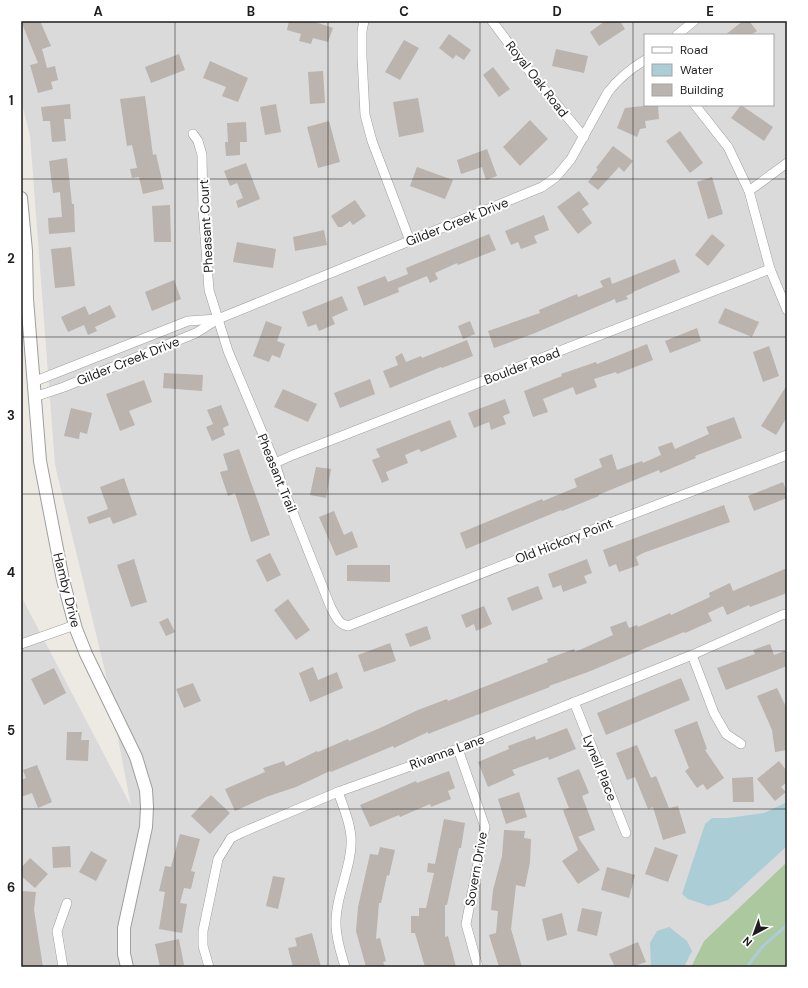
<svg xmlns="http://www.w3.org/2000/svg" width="808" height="988" font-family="'DM Sans',sans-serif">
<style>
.residential{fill:#dbdada;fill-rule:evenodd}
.forest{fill:#abc89e}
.water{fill:#aacdd6}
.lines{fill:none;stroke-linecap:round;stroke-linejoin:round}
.stream{stroke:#aacdd6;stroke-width:3}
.building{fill:#bab3ae}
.minor-casing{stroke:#9e9e9e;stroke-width:10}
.tertiary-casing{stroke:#9e9e9e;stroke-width:14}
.minor{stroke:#fff;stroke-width:9}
.tertiary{stroke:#fff;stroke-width:12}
.grid{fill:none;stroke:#1d1d1d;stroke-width:1;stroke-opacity:0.55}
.labels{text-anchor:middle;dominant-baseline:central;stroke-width:4;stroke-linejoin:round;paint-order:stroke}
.street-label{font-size:13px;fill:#1d1d1d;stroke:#fff}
.neatline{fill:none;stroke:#1d1d1d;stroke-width:1.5}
.grid-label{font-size:13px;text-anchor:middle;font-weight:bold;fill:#1d1d1d}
</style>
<rect width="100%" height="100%" fill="#edeae4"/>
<path class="residential" d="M21,21H787V862L704,941L691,967H21V596L131,806L105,671L55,465L30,136L21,100ZM645,35H773V105H645Z"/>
<path class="forest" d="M787,862V967H691L704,941Z"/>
<g class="water">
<path d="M787,802V846L728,900L709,906L688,899L682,894L705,824L712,818H728L764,813Z"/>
<path d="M669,927L687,941L692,951L684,967H651L650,943L657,931Z"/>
</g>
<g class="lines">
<path class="stream" d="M747,967L762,947L787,925"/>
</g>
<g class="building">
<path d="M21,21H40L51,46L42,49L47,68L55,66L58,80L51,82L53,89L38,93L30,65L38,63Z"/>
<path d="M289,21H312L333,28L328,42L313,38L311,44L299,41L301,34L287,30Z"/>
<path d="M605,21H620L625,29L599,46L590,32Z"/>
<path d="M743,21H749L757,31L751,35H725Z"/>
<path d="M449,34L471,50L464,60L456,55L453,59L439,48Z"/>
<path d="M404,40L419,48L400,80L385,72Z"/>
<path d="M556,49L588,56L584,73L552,66Z"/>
<path d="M179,54L185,70L151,83L145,67Z"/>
<path d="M210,61L248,78L238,102L222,96L226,87L203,78Z"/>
<path d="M493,67L510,89L499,97L483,75Z"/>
<path d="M323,71L325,103L310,104L308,72Z"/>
<path d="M145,96L153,155L156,154L164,189L143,194L139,177L132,178L130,169L137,168L132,145L127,146L120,99Z"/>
<path d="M418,98L424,132L399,137L393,102Z"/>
<path d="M70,104L71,119H64L66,141L52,142L50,121H43L41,107Z"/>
<path d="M276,104L281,132L265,135L260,107Z"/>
<path d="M652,105H658L659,119L645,121L646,128L640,129L637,137L617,128L625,108Z"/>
<path d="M741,105L773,127L764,141L731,118Z"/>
<path d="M530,120L548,139L520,166L503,147Z"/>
<path d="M329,121L340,162L318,168L307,127Z"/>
<path d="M246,122L247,142H240V155L226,156L225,142H228L227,123Z"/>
<path d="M680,131L703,163L690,173L666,141Z"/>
<path d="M613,146L633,161L624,172L619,167L598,190L588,182L598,169L596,168Z"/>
<path d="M487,149L497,176L486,180L482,167L461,174L457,160Z"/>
<path d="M67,158L72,204H74L75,232L49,234L48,218L62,217L60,192L53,193L49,161Z"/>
<path d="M246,163L260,199L238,208L236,201L243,198L237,183L230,186L224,171Z"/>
<path d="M417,167L453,180L445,199L410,186Z"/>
<path d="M712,177L723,214L708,219L697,182Z"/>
<path d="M579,191L589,204L582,209L592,223L578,234L557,207Z"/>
<path d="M355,200L366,216L353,225L350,221L342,227H338L331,216Z"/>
<path d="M170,205L171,242H154L152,206Z"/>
<path d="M544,215L549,230L534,236L537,243L521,249L518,242L511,245L505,231Z"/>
<path d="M324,230L327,245L295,251L293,237Z"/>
<path d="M489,234L496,250L458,265L457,263L435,273L438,279L430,283L427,276L398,288L399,292L364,306L357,287L385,276L388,282L408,274L406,268Z"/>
<path d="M712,234L725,245L708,266L695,255Z"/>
<path d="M237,242L276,249L273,268L233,262Z"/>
<path d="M71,247L75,286L55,288L51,249Z"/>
<path d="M675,259L680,272L633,292V293L626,296L628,299L616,303L615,299L535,333L494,348L488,331L540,313L539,310L577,294L578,297L603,287L600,281L610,277L612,284Z"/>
<path d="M174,280L181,299L152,311L145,292Z"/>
<path d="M342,296L348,310L332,317L335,324L319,331L316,324L308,327L302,312Z"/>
<path d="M110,305L116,317L95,327L97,331L88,335L84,325L68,332L61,317L85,306L89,315Z"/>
<path d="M725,308L759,322L752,337L718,323Z"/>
<path d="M266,321L282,327L277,341L285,344L280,358L272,355L269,362L253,356Z"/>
<path d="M470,321L475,334L463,339L458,326Z"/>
<path d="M697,328L701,341L670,353L665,341Z"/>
<path d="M467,340L473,356L442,368L441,367L390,388L383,371L398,365L395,357L402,353L406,362L421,356L422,358Z"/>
<path d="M647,344L653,360L617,374L616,372L594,379L597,387L576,395L573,387L543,399L548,412L533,417L524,391L562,376L561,374L596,362L597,364Z"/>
<path d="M769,346L779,376L763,382L753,352Z"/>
<path d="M164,373L203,375L202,391L163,388Z"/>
<path d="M370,379L375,394L340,408L334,393Z"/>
<path d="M144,380L152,402L129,411L135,425L120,431L106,394Z"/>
<path d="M787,385V417L776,435L761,426Z"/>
<path d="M283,389L317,404L308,422L274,407Z"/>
<path d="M505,399L510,413L503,416L506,424L491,430L489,422L474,428L468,413Z"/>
<path d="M221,405L229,425L223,428L225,435L212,441L206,427L213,424L207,410Z"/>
<path d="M71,408L92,413L87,434L80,432L79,439L64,436Z"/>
<path d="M734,417L742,438L695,456L696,458L660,473L659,470L598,495L599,496L562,511L561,510L466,549L460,533L542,499L543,501L577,487L574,479L602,467L599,459L612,454L617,470L642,461L643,463L661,455L658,447L672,442L675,449L709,434L706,427Z"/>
<path d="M450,420L457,437L421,452L419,449L405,455L408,463L386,472L389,480L382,483L372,460L380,457L376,449Z"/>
<path d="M239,449L270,535L251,542L235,493L228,496L220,472L228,470L223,454Z"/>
<path d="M316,467L331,469L326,498L310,495Z"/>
<path d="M124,478L137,515L113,524L110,517L89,524L87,517L108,509L100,487Z"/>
<path d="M783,482L787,492V498L754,511L748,496Z"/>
<path d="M724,505L730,522L643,553L636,557L639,565L619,572L616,564L609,567L603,550Z"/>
<path d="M334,511L344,535L352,531L358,547L336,556L319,517Z"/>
<path d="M270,553L281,575L267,582L256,560Z"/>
<path d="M134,559L147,602L131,607L117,565Z"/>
<path d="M587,559L592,573L584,576L587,583L563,592L561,585L553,588L548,574Z"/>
<path d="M347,565H390V582L347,581Z"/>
<path d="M787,568V593L750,607L749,605L727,615L723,606L708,613L712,621L685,633L684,632L588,672L549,686L550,687L456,723L428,734V732L394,748L393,746L331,772L330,771L296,787L266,797L235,811L225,789L265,772L263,768L284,761L286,766L317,751L318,752L348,739L349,741L380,728L418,710L447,699L448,701L548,662L547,659L574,649L575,652L613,635L610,627L626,621L629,628L637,625L638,627L670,613L671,615L710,597L709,593L730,583L733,591Z"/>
<path d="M538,586L543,599L512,611L507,598Z"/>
<path d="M288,599L310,630L296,640L274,610Z"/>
<path d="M484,606L492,624L476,631L474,624L466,628L461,615Z"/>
<path d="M168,618L175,632L166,636L159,622Z"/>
<path d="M427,626L431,639L410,647L405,634Z"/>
<path d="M390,643L396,661L364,672L358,655Z"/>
<path d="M770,644L774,655L787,650V666L726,690L717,668L755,654L753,650Z"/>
<path d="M313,667L318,680L337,672L343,688L310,702L299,673Z"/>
<path d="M54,668L66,693L44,705L31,679Z"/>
<path d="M681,678L690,700L606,735L597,713Z"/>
<path d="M193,683L201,701L184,708L176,689Z"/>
<path d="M777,688L787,709V750L775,752L772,730L757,696Z"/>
<path d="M697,721L707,749L705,750L724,778L707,790L703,784L697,788L685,771L689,768L674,730Z"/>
<path d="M567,728L576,749L549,760L548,757L512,770L515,775L488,787L478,762L509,749L508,746L535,736L536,740Z"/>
<path d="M67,732H82L81,740H89L88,761L66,760Z"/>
<path d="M637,745L651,778L656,776L669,808L678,806L686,833L663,840L653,807L648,809L635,777L627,780L616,753Z"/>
<path d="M779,761L787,771V782L781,787L786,792L775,801L757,779Z"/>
<path d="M37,765L52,802L38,808L32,793L21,797V780L26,778L23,770Z"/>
<path d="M579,769L589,793L582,796L595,830L578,837L600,870L578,884L562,861L578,850L563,810L569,808L557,778Z"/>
<path d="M449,771L455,788L448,791L451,799L431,807L430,804L400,817L399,815L370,827L360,805L416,781L417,783Z"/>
<path d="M753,777L754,802H733L732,778Z"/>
<path d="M519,792L527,817L506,824L498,799Z"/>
<path d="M211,795L230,813L210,834L191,816Z"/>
<path d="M444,819L465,823L461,848H459L447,905H445V937L448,936L456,967H425L415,933H411V916H419V908H426L434,873L427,872L428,863L435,864Z"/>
<path d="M504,830L525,831L524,838L531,839L530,862L525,887L516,885L511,929L522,967H499L489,935L496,933L498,911L491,910L493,890L502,856Z"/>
<path d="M180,834L200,839L191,871L195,872L191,889L184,888L180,903L187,904L182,933L159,929L165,892L159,891L165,866L171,867Z"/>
<path d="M70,846L71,867L53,868L52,847Z"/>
<path d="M380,847L395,850L389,876L387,875L381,903H379L376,939L380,938L386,961L383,962L385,967H366L356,931L358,907L370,854L378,855Z"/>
<path d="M655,847L678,855L668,882L645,874Z"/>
<path d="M91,851L107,860L96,881L79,872Z"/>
<path d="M30,858L48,874L35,888L21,876V868Z"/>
<path d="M607,867L635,875L629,898L601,890Z"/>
<path d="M273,876L285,878L278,909L266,906Z"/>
<path d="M21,891L36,892L34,910L43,967H21Z"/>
<path d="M582,908L602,912L597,936L577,931Z"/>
<path d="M562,913L567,935L547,941L542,919Z"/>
<path d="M312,933L321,967H293L288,948L297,946L295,938Z"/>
<path d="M179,939L184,965L177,967H160L155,944Z"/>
<path d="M638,942L646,962L632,967H615L609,954Z"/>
</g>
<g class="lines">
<g class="minor-casing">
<g id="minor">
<path d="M364,21L362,31V57L365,115L372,141L410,241"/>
<path d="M492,21L533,76L584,137"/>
<path d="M677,35L694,21"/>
<path d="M695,105L728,147L749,191L770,269L787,310"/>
<path d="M193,134L198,141L202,155L203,209L209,290L228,351L275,463L282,485L331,608C336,616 338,624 348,626L620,519L787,455"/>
<path d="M749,191L787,163"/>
<path d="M33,382L188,321L217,319"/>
<path d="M34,397L64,387L196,333L218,319L542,187L556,177L571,159L608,92C619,78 630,69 645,60"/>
<path d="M275,463L293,455L770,269"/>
<path d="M21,644L75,625"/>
<path d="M692,655L714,713L726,734L741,744"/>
<path d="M574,702L626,833"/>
<path d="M458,749L485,827L466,924L478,967"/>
<path d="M338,792C343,806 350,821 351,837C353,865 335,896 336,925C336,939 341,953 345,967"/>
<path d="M63,967L57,931L67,903"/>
<path d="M209,967L203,946V931L218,859L231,838L243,832L338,792L458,749L692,655L782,615L787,614"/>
</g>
</g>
<g class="tertiary-casing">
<path id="tertiary" d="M21,198L26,251L27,299L40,461L63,580L76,629L86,654L136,757L146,790L147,807L146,827L124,928V954L127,967"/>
</g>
<use href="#minor" class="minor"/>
<use href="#tertiary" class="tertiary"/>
</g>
<path class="grid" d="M175,21V967M328,21V967M480,21V967M633,21V967M21,179H787M21,337H787M21,494H787M21,651H787M21,809H787"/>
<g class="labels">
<g class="street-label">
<text transform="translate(537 79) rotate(52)">Royal Oak Road</text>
<text transform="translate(457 222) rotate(-22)">Gilder Creek Drive</text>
<text transform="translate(206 226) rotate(-93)">Pheasant Court</text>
<text transform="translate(128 361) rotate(-22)">Gilder Creek Drive</text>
<text transform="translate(522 366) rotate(-21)">Boulder Road</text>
<text transform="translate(277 473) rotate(68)">Pheasant Trail</text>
<text transform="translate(564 541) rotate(-21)">Old Hickory Point</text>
<text transform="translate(67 590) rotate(76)">Hamby Drive</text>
<text transform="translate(447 752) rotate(-20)">Rivanna Lane</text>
<text transform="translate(600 768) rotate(68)">Lynell Place</text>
<text transform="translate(476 869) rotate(-80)">Sovern Drive</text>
</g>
</g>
<rect width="808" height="988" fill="none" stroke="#ffffff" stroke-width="44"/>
<rect x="644" y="34" width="130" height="72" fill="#ffffff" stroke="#a5a5a5"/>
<rect x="652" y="47" width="20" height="6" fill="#ffffff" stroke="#a5a5a5"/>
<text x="680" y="54" font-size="12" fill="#1d1d1d">Road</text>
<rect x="652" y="64" width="20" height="12" fill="#aacdd6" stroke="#a5a5a5"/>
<text x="680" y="74" font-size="12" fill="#1d1d1d">Water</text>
<rect x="652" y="84" width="20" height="12" fill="#bab3ae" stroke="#a5a5a5"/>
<text x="680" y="94" font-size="12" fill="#1d1d1d">Building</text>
<g transform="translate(754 934) rotate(221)" stroke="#ffffff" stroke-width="3" paint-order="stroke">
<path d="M0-3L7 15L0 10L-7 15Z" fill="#1d1d1d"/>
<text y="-6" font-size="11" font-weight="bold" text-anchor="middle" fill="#1d1d1d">N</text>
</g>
<rect x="22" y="22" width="764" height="944" class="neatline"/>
<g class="grid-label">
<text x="98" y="16">A</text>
<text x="251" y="16">B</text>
<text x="404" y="16">C</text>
<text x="557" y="16">D</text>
<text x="710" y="16">E</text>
<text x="11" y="105">1</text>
<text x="11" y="263">2</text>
<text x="11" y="420">3</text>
<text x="11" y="577">4</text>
<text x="11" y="735">5</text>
<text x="11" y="892">6</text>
</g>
</svg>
